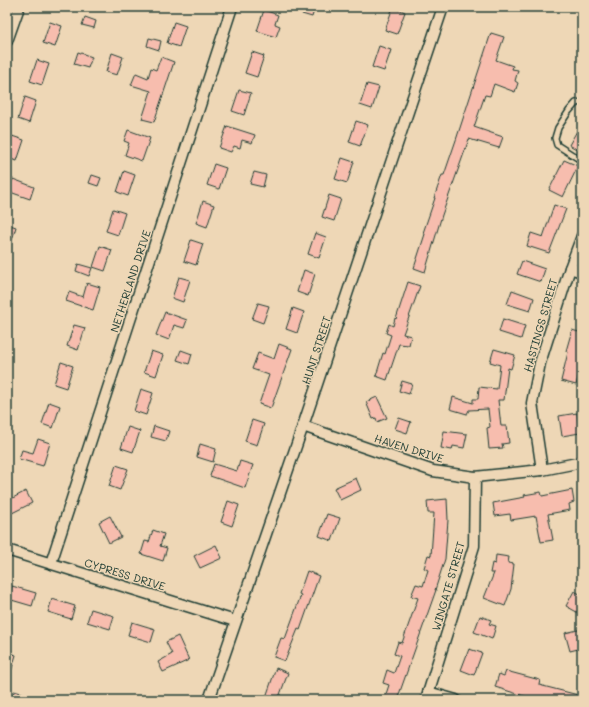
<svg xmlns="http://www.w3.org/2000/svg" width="589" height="707" font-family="Mali,sans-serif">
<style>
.building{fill:#f7bdae;stroke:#1f3d34}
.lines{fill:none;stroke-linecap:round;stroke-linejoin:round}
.lane-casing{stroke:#1f3d34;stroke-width:8}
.street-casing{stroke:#1f3d34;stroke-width:13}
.lane{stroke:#eed7b6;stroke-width:5}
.street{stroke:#eed7b6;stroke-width:10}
.labels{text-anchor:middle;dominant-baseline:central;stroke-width:3;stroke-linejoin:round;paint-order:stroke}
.street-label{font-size:11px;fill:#1f3d34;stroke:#eed7b6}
</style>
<rect width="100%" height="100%" fill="#eed7b6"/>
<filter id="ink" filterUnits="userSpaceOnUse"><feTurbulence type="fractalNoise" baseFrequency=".025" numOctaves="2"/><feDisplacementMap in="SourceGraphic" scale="8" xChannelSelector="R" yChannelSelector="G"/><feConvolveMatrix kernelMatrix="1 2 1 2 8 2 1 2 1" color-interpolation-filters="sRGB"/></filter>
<g filter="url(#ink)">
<g class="building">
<path d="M304,7H315L312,17L302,14Z"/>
<path d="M393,7L405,12L397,34L385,30Z"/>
<path d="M264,10L278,15L275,24L280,26L276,37L257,31Z"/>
<path d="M85,17L96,21L94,28L82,25Z"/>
<path d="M50,22L62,26L55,47L43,43Z"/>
<path d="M174,22L186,26L179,47L167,43Z"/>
<path d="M491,33L504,37L496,60L513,66L512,69L518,70L515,81L518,83L515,92L494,84L490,96L485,95L474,127L503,137L499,148L469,139L442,215L425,272L414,268L425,234L423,233L435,198H434L442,175H444L456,140Z"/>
<path d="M149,38L161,41L159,50L147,46Z"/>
<path d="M379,46L391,50L384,71L372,67Z"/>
<path d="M78,52L92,57L88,68L74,64Z"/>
<path d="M252,52L264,56L257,77L245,73Z"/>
<path d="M112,53L123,57L117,75L106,72Z"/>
<path d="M161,57L174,62L154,122L142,119L151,91L131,85L136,73L148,78L151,68L156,70Z"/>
<path d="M37,60L49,64L42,85L30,81Z"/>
<path d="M367,84L379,87L372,109L360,105Z"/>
<path d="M239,90L251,93L244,115L232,111Z"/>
<path d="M25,97L36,101L29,123L18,119Z"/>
<path d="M356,121L368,125L360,146L349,142Z"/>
<path d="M582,122V152L569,145Z"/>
<path d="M227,126L255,135L252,143L242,140L240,148L234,146L231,152L219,148Z"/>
<path d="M128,130L150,138L142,161L125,155L129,143L124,141Z"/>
<path d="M12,136L24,140L17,161L7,158V152Z"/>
<path d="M342,158L354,162L347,183L335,179Z"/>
<path d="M564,160L578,166L563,197L549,190Z"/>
<path d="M214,164L226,168L219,189L207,185Z"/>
<path d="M124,171L135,175L128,196L117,192Z"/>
<path d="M254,172L266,175L263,187L250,184Z"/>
<path d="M92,175L101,178L98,186L89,183Z"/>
<path d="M13,179L34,187L30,199L7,191V181L11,183Z"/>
<path d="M329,195L341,199L334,221L322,217Z"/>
<path d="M203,201L214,205L207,227L196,223Z"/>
<path d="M554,205L566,209L549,253L527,246L531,233L543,237Z"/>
<path d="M113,209L125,213L118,235L106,231Z"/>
<path d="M7,224L16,227L9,249H7Z"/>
<path d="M315,233L326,237L319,258L308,254Z"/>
<path d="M191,240L203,244L196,265L184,261Z"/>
<path d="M100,246L112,250L105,271L93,267Z"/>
<path d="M522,261L545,269L541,282L517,274Z"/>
<path d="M78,264L92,268L89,276L76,271Z"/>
<path d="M304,270L315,274L308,296L297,292Z"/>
<path d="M179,277L190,280L183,302L172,298Z"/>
<path d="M408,282L420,286L403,334L411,336L409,345L399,344L387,380L376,376L383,353L385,354L391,335L386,333L389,324L393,326L395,318L396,319Z"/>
<path d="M87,283L100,287L93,310L66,301L69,292L83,297Z"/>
<path d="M512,290L534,298L530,311L507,304Z"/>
<path d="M258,303L269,306L263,323L252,319Z"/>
<path d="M293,308L304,312L297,333L286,329Z"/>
<path d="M165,312L187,320L184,328L174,325L169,340L156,335Z"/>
<path d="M503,319L525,326L521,339L499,332Z"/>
<path d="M74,325L85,328L78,350L67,346Z"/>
<path d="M572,330L582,333V362L576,385L561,381L568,352L566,351Z"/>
<path d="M279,344L292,349L271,408L259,404L269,375L252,369L258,353L274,359Z"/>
<path d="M494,349L515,355L511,369L508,368L504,400H498L501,426H507L509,443L502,444L503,448L489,449L487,428L490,427L488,409L469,410L467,414L450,409L453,397L473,403V399H478L479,387L497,389L500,365L490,362Z"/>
<path d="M181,350L192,354L189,364L177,360Z"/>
<path d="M151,351L163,355L156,376L144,372Z"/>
<path d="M61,362L73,366L66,388L54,384Z"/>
<path d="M402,381L412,384L409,394L399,391Z"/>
<path d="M141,389L153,393L146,415L134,411Z"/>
<path d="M377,397L387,418L377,422L376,418L373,419L366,402Z"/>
<path d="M49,402L60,406L53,428L42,424Z"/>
<path d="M577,413L580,433L562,436L559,416Z"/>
<path d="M399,418L411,422L407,433L395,429Z"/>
<path d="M252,420L264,424L257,445L245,441Z"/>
<path d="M154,426L169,431L166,441L151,437Z"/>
<path d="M128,427L140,431L133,452L121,448Z"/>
<path d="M444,431L467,434L464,448L453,446L452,450L441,448Z"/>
<path d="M38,439L50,443L43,466L19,459L22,450L33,453Z"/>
<path d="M200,444L216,449L213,462L197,457Z"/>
<path d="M240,461L253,465L245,488L210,476L214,464L237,471Z"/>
<path d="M116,465L128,469L120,490L109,486Z"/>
<path d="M356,478L361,490L340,500L334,488Z"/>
<path d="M572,490L574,502L569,504L570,510L548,514L553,540L541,542L536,516L511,520L510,514L495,516L493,503L525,497L524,495L541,492L542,496Z"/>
<path d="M26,491L32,503L10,514L7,508V501Z"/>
<path d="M447,499L448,520L445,559L435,590H436L397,700H384L389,685L383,683L387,670L394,673L400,656L394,654L398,642L402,643L418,598L411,596L416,584L423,586L428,570L424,568L428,555L431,556L434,513H428L427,501Z"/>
<path d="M228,501L239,505L232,526L221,522Z"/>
<path d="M327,514L340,518L332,541L319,536Z"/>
<path d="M110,516L121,537L109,543L99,522Z"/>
<path d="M153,530L164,534L160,546L167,548L163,561L141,554L145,541L149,542Z"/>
<path d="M216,545L222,558L200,568L194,556Z"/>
<path d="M496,555L509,557L508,563L514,564L511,589L505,606L484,598L494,573H490L492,563L495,564Z"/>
<path d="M307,571L319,576L300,630L298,629L285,661L274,657L281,638L285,639L301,595L299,594Z"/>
<path d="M12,586L36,593L32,606L8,599Z"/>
<path d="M574,591L582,595V615L566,606Z"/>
<path d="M52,599L75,606L71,619L48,612Z"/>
<path d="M91,609L114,616L110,629L87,622Z"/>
<path d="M480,616L491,620L489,624L496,626L492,639L474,632Z"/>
<path d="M132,622L155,629L151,642L128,635Z"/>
<path d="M582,629V648L570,651L565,633Z"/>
<path d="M178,636L189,660L163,672L158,662L172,654L166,642Z"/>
<path d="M469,649L482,653L474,675L461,670Z"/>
<path d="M7,652L16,655L9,678H7Z"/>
<path d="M276,668L288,673L278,700H265Z"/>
<path d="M506,671L540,680L539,685L582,696V700H537L495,687L499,674L504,676Z"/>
<path d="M14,691L39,698L38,700H12Z"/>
</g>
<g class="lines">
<g class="lane-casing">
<path id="lane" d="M582,102L576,103L569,111L558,128L555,138L557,145L582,161"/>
</g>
<g class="street-casing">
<g id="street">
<path d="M7,41L19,7"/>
<path d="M570,268L582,272"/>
<path d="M303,426L433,471L475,477L542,470L582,462"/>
<path d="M542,470L532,403L540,363L570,268L582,236"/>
<path d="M7,550L235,621"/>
<path d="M51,563L232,7"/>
<path d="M428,692L456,700"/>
<path d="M209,700L303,426L443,7"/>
<path d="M426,700L474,546L475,477"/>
</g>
</g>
<use href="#lane" class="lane"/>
<use href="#street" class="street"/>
</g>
</g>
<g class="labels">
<g class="street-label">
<text transform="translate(130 281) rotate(-72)">NETHERLAND DRIVE</text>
<text transform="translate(540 325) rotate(-74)">HASTINGS STREET</text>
<text transform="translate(316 350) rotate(-72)">HUNT STREET</text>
<text transform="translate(409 448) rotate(17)">HAVEN DRIVE</text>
<text transform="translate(125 574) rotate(17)">CYPRESS DRIVE</text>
<text transform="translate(448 586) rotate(-74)">WINGATE STREET</text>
</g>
</g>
<rect width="589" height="707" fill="none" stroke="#eed7b6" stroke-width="24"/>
<rect x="12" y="12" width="565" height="683" fill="none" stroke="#1f3d34" stroke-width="1.5" filter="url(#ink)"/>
</svg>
